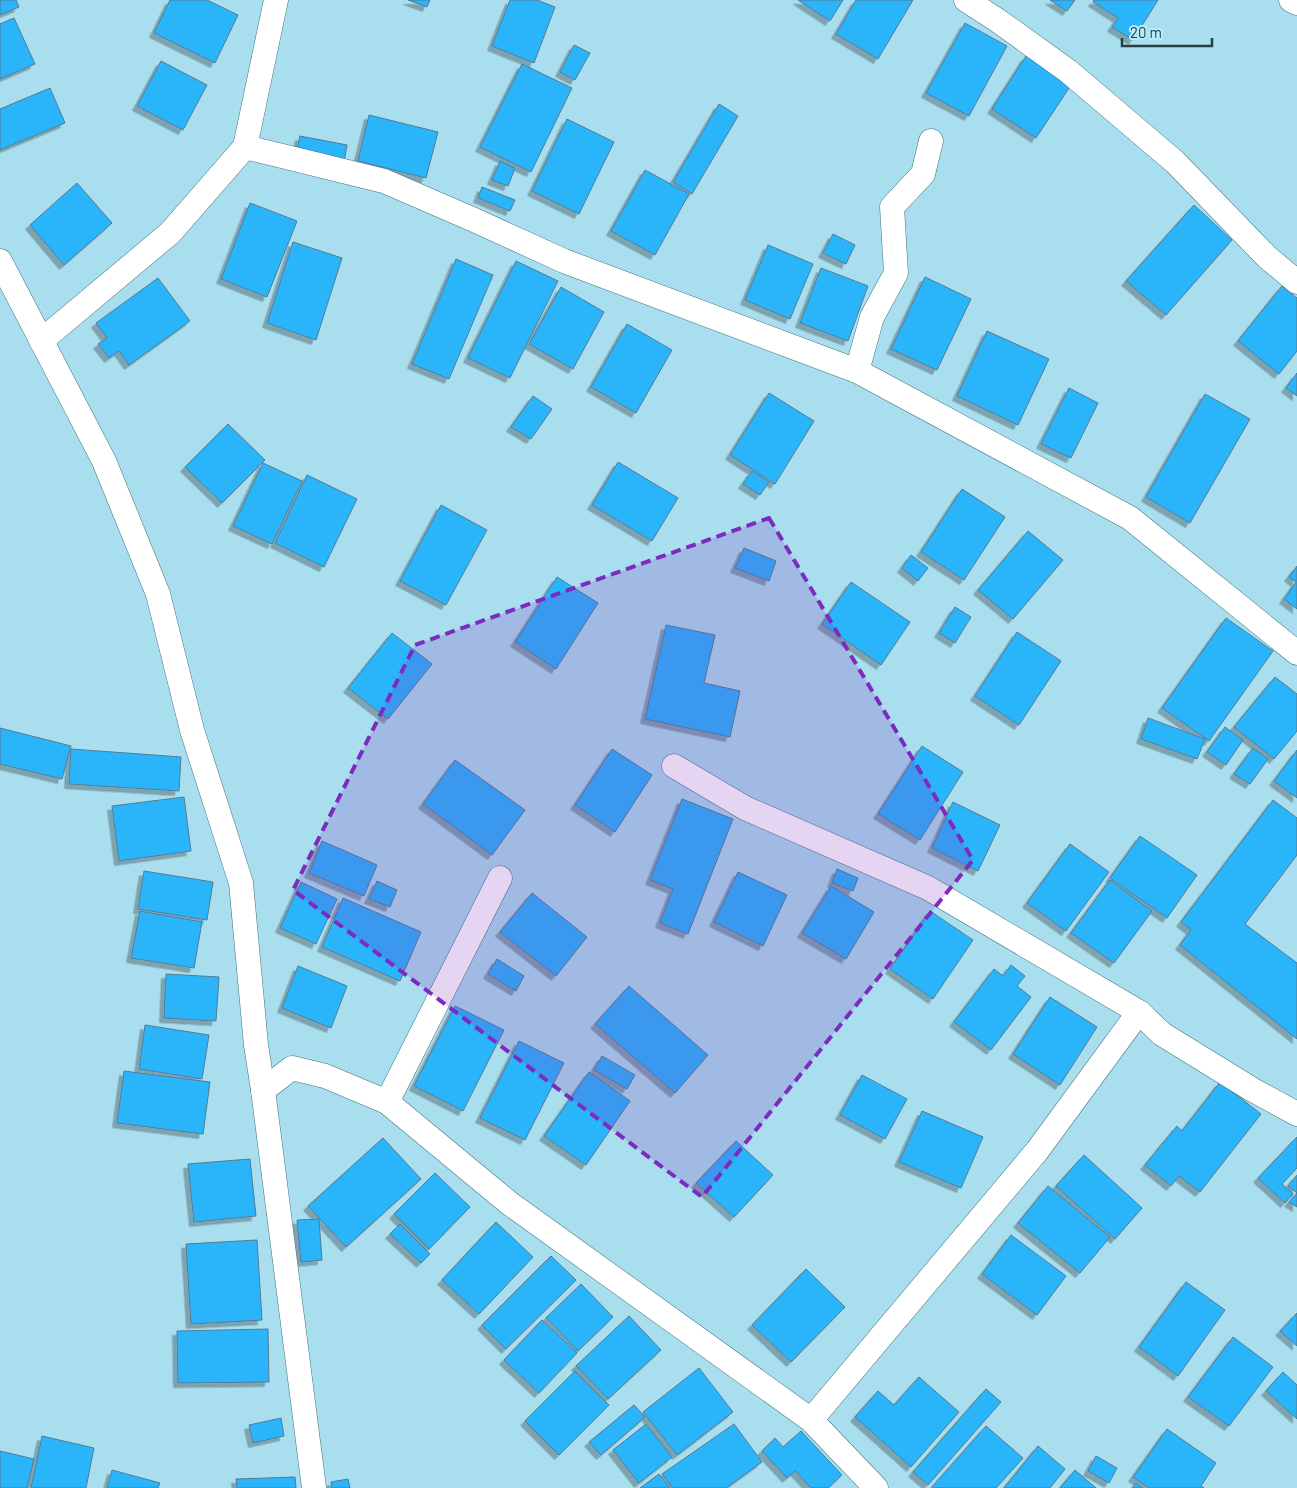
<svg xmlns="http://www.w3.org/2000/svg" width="1297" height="1488" font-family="Barlow,sans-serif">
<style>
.building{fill:#2bb5fb;stroke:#537a94;filter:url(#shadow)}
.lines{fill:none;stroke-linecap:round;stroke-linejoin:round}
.street-casing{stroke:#417482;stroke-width:25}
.street{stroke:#fff;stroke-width:24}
.marked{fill:#7b2cbf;fill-opacity:0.2;stroke:#7b2cbf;stroke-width:4;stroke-dasharray:10 6;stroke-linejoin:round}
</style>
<defs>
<filter id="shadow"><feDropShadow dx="-4.5" dy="4.5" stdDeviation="0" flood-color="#0004"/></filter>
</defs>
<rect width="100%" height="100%" fill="#a9deee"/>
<g class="building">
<path d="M0,0H16L19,7L0,15Z"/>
<path d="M170,0H207L238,15L215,63L154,33Z"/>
<path d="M408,0H430L427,7Z"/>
<path d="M510,0H537L555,7L534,63L492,46Z"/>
<path d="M798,0H843L830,21Z"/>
<path d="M856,0H913L878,59L836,34Z"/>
<path d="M1050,0H1075L1067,11Z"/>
<path d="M1094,0H1158L1133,40L1112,27L1118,18L1093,2Z"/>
<path d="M14,18L35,64L0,79V24Z"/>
<path d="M965,23L1007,46L969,116L926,93Z"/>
<path d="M574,45L590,53L575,80L560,72Z"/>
<path d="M1026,56L1071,85L1036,138L992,109Z"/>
<path d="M161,61L207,85L183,130L137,106Z"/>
<path d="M522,64L572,88L531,172L480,147Z"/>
<path d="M50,88L65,123L0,150V109Z"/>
<path d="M719,104L738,116L692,194L673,182Z"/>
<path d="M369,115L438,132L426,178L358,161Z"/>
<path d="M567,119L614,142L579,214L532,191Z"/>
<path d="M300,136L347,145L344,162L296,153Z"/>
<path d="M500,161L515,168L508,186L492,180Z"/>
<path d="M645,170L689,194L655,255L611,231Z"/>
<path d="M77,183L112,223L64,265L30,225Z"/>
<path d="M482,187L515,200L510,211L478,198Z"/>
<path d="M250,203L297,221L267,297L221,279Z"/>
<path d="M1194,205L1232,240L1166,315L1126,281Z"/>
<path d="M833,234L855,245L846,264L823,253Z"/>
<path d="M293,242L342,258L316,340L267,323Z"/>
<path d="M768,245L813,264L790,319L745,300Z"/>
<path d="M456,259L493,275L449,379L412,364Z"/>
<path d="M516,261L558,281L510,378L468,358Z"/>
<path d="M821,268L868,286L848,341L800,323Z"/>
<path d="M925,277L971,299L937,370L891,349Z"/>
<path d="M158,278L190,321L129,365L119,351L109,358L98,344L107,338L96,323Z"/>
<path d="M1282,286L1297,298V351L1279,374L1238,341Z"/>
<path d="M561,287L604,312L573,369L529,344Z"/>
<path d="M627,324L672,350L636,413L591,387Z"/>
<path d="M987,331L1049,359L1018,425L957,396Z"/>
<path d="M1297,373V396L1286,388Z"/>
<path d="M1069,388L1098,403L1071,458L1041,444Z"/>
<path d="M769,393L814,421L775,484L730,455Z"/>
<path d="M1205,394L1250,419L1190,523L1146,497Z"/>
<path d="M533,396L552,409L531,439L511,427Z"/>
<path d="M228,424L265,460L222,503L185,467Z"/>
<path d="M618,462L678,498L652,541L592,505Z"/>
<path d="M263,463L302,481L272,544L233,526Z"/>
<path d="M752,471L769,482L760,495L743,484Z"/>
<path d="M307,475L357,499L324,567L275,543Z"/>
<path d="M962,489L1005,517L964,580L921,552Z"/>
<path d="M441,505L487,530L446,605L400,581Z"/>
<path d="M1028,531L1063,560L1013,619L978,590Z"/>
<path d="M744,548L776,561L769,581L735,568Z"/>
<path d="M911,555L928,568L918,581L902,568Z"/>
<path d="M1297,566V609L1284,599L1296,582L1289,577Z"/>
<path d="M557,577L598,603L556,669L515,642Z"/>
<path d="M851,582L910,622L881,665L822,624Z"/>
<path d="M955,607L971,617L955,643L939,633Z"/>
<path d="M1226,618L1273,651L1209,741L1162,708Z"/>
<path d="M666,625L715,635L704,683L740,691L730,737L645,719Z"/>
<path d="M1017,632L1061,661L1019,725L975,696Z"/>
<path d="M392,633L432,664L388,719L348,688Z"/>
<path d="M1275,677L1297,694V731L1274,759L1234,727Z"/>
<path d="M1148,718L1205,739L1197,759L1141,739Z"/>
<path d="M1225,727L1243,740L1226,765L1207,752Z"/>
<path d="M0,728L71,746L62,779L0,764Z"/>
<path d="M922,746L963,772L920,840L878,814Z"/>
<path d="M1253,748L1268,759L1250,784L1234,774Z"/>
<path d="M71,749L181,757L179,791L69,784Z"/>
<path d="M612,749L652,775L615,832L575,805Z"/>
<path d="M1297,750V798L1274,781Z"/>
<path d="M455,760L525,810L492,855L423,804Z"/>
<path d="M184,797L191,851L119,861L112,806Z"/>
<path d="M682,799L733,819L688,934L660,923L673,889L650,880Z"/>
<path d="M1273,800L1297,818V855L1245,924L1297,963V1039L1180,945L1191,930L1181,922Z"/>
<path d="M953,802L1000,825L978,871L932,848Z"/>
<path d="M1140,836L1197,875L1167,918L1110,878Z"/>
<path d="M322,841L377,865L364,896L309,873Z"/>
<path d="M1070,844L1109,872L1066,931L1027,903Z"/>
<path d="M837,869L858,878L853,891L832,883Z"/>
<path d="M144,871L213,882L207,920L138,909Z"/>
<path d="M738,872L787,895L763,946L714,922Z"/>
<path d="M1110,880L1152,911L1114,963L1071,933Z"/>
<path d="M377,881L397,890L390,907L369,899Z"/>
<path d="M301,882L337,899L316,944L280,928Z"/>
<path d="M831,886L874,912L846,959L802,933Z"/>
<path d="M532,893L587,937L556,976L500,932Z"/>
<path d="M343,898L421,932L400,981L322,947Z"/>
<path d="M140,911L202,922L194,968L131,958Z"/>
<path d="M930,911L973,940L933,999L890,969Z"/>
<path d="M497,959L524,976L516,991L488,974Z"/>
<path d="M1011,965L1025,976L1017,986L1031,997L991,1050L954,1022L994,969L1003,976Z"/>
<path d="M298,966L347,986L331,1028L282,1008Z"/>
<path d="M166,974L219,977L216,1021L164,1018Z"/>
<path d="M629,986L708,1055L675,1093L595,1024Z"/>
<path d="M1050,997L1097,1027L1060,1085L1013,1054Z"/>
<path d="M455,1006L504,1030L463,1111L414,1086Z"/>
<path d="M145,1025L209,1035L202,1079L139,1069Z"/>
<path d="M519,1041L564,1063L525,1140L480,1118Z"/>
<path d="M602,1056L635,1075L627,1089L594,1070Z"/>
<path d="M124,1071L210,1082L203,1134L117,1123Z"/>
<path d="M589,1072L630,1101L586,1165L544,1136Z"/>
<path d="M862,1075L907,1099L885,1139L840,1115Z"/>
<path d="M1220,1082L1261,1114L1200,1192L1179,1176L1171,1186L1145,1165L1177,1126L1182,1131Z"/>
<path d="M922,1111L983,1137L961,1188L899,1162Z"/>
<path d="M1297,1137V1168L1282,1184L1293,1194L1285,1203L1258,1178Z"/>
<path d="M383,1138L421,1179L346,1247L308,1206Z"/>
<path d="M736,1141L773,1175L734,1217L696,1183Z"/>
<path d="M1084,1155L1142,1208L1115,1239L1056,1186Z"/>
<path d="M250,1159L256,1216L194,1222L188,1164Z"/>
<path d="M435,1173L470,1207L429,1249L394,1214Z"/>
<path d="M1297,1175V1207L1289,1202L1297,1193L1288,1186Z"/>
<path d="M1048,1186L1110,1237L1080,1273L1018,1223Z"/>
<path d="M319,1219L322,1260L301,1262L297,1220Z"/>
<path d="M496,1222L533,1257L479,1314L442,1280Z"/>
<path d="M400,1224L430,1254L421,1263L390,1234Z"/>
<path d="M1011,1235L1066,1276L1037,1315L982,1274Z"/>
<path d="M257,1240L262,1320L191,1324L186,1244Z"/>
<path d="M551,1256L576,1280L506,1349L482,1325Z"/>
<path d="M806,1269L845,1307L791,1362L752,1325Z"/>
<path d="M1186,1282L1225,1310L1178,1376L1139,1347Z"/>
<path d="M581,1284L613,1317L578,1351L546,1318Z"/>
<path d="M1297,1313V1346L1280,1331Z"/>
<path d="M629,1316L661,1350L608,1399L576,1366Z"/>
<path d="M542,1320L577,1353L539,1393L504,1360Z"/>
<path d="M268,1329L269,1382L178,1383L177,1331Z"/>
<path d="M1233,1337L1273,1367L1229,1426L1188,1397Z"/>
<path d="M699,1368L733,1412L677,1455L643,1412Z"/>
<path d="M575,1371L609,1405L559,1455L525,1421Z"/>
<path d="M1283,1372L1297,1385V1419L1266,1391Z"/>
<path d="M919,1377L959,1412L911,1467L855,1417L878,1391L894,1405Z"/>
<path d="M986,1389L1001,1402L928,1485L913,1472Z"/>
<path d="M634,1405L645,1417L601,1455L589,1442Z"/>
<path d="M281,1418L284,1436L253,1443L249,1425Z"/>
<path d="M646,1424L672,1457L639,1483L613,1450Z"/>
<path d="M734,1424L762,1462L726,1488H673L662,1474Z"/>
<path d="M986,1426L1023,1458L996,1488H933L932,1487Z"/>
<path d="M1167,1429L1216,1463L1201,1486L1204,1488H1149L1133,1477Z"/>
<path d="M801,1431L842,1475L828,1488H811L795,1471L787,1478L762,1451L775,1438L783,1447Z"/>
<path d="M42,1436L94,1448L86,1488H31Z"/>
<path d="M1038,1446L1065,1469L1050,1488H1004Z"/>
<path d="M0,1451L34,1459L27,1488H0Z"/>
<path d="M1096,1456L1117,1468L1109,1483L1088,1471Z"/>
<path d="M112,1470L160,1483L158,1488H107Z"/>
<path d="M1075,1470L1096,1488H1060Z"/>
<path d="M659,1474L670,1488H640Z"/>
<path d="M295,1477L296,1488H237L236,1479Z"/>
<path d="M348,1479L350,1488H332L331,1482Z"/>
<path d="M1136,1483L1142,1488H1132Z"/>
</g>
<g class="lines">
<g class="street-casing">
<g id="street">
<path d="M966,0L997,20L1068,71L1175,162L1267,257L1297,282"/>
<path d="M1291,0L1297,3"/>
<path d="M245,147L384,181L472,219L564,261L857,371L1130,518L1297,653"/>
<path d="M0,261L104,461L158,594L192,730L241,883L256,1045L263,1090L314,1488"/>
<path d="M41,341L170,233L245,147L276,0"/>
<path d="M857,371L872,317L896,273L892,207L923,174L931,141"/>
<path d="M674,766L745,808L928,888L1139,1012L1162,1034L1253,1090L1297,1114"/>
<path d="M263,1090L292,1068L325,1076L387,1102L509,1203L811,1420L876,1488"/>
<path d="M387,1102L500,878"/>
<path d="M811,1420L1037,1151L1139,1012"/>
</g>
</g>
<use href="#street" class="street"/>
</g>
<path class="marked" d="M769,518L973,860L702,1197L293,890L415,645Z"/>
<path d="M1122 38v8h90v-8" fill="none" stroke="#283e44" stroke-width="2.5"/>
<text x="1130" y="38" font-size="15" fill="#283e44" stroke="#b6ecfb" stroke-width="4" paint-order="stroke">20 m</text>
</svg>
